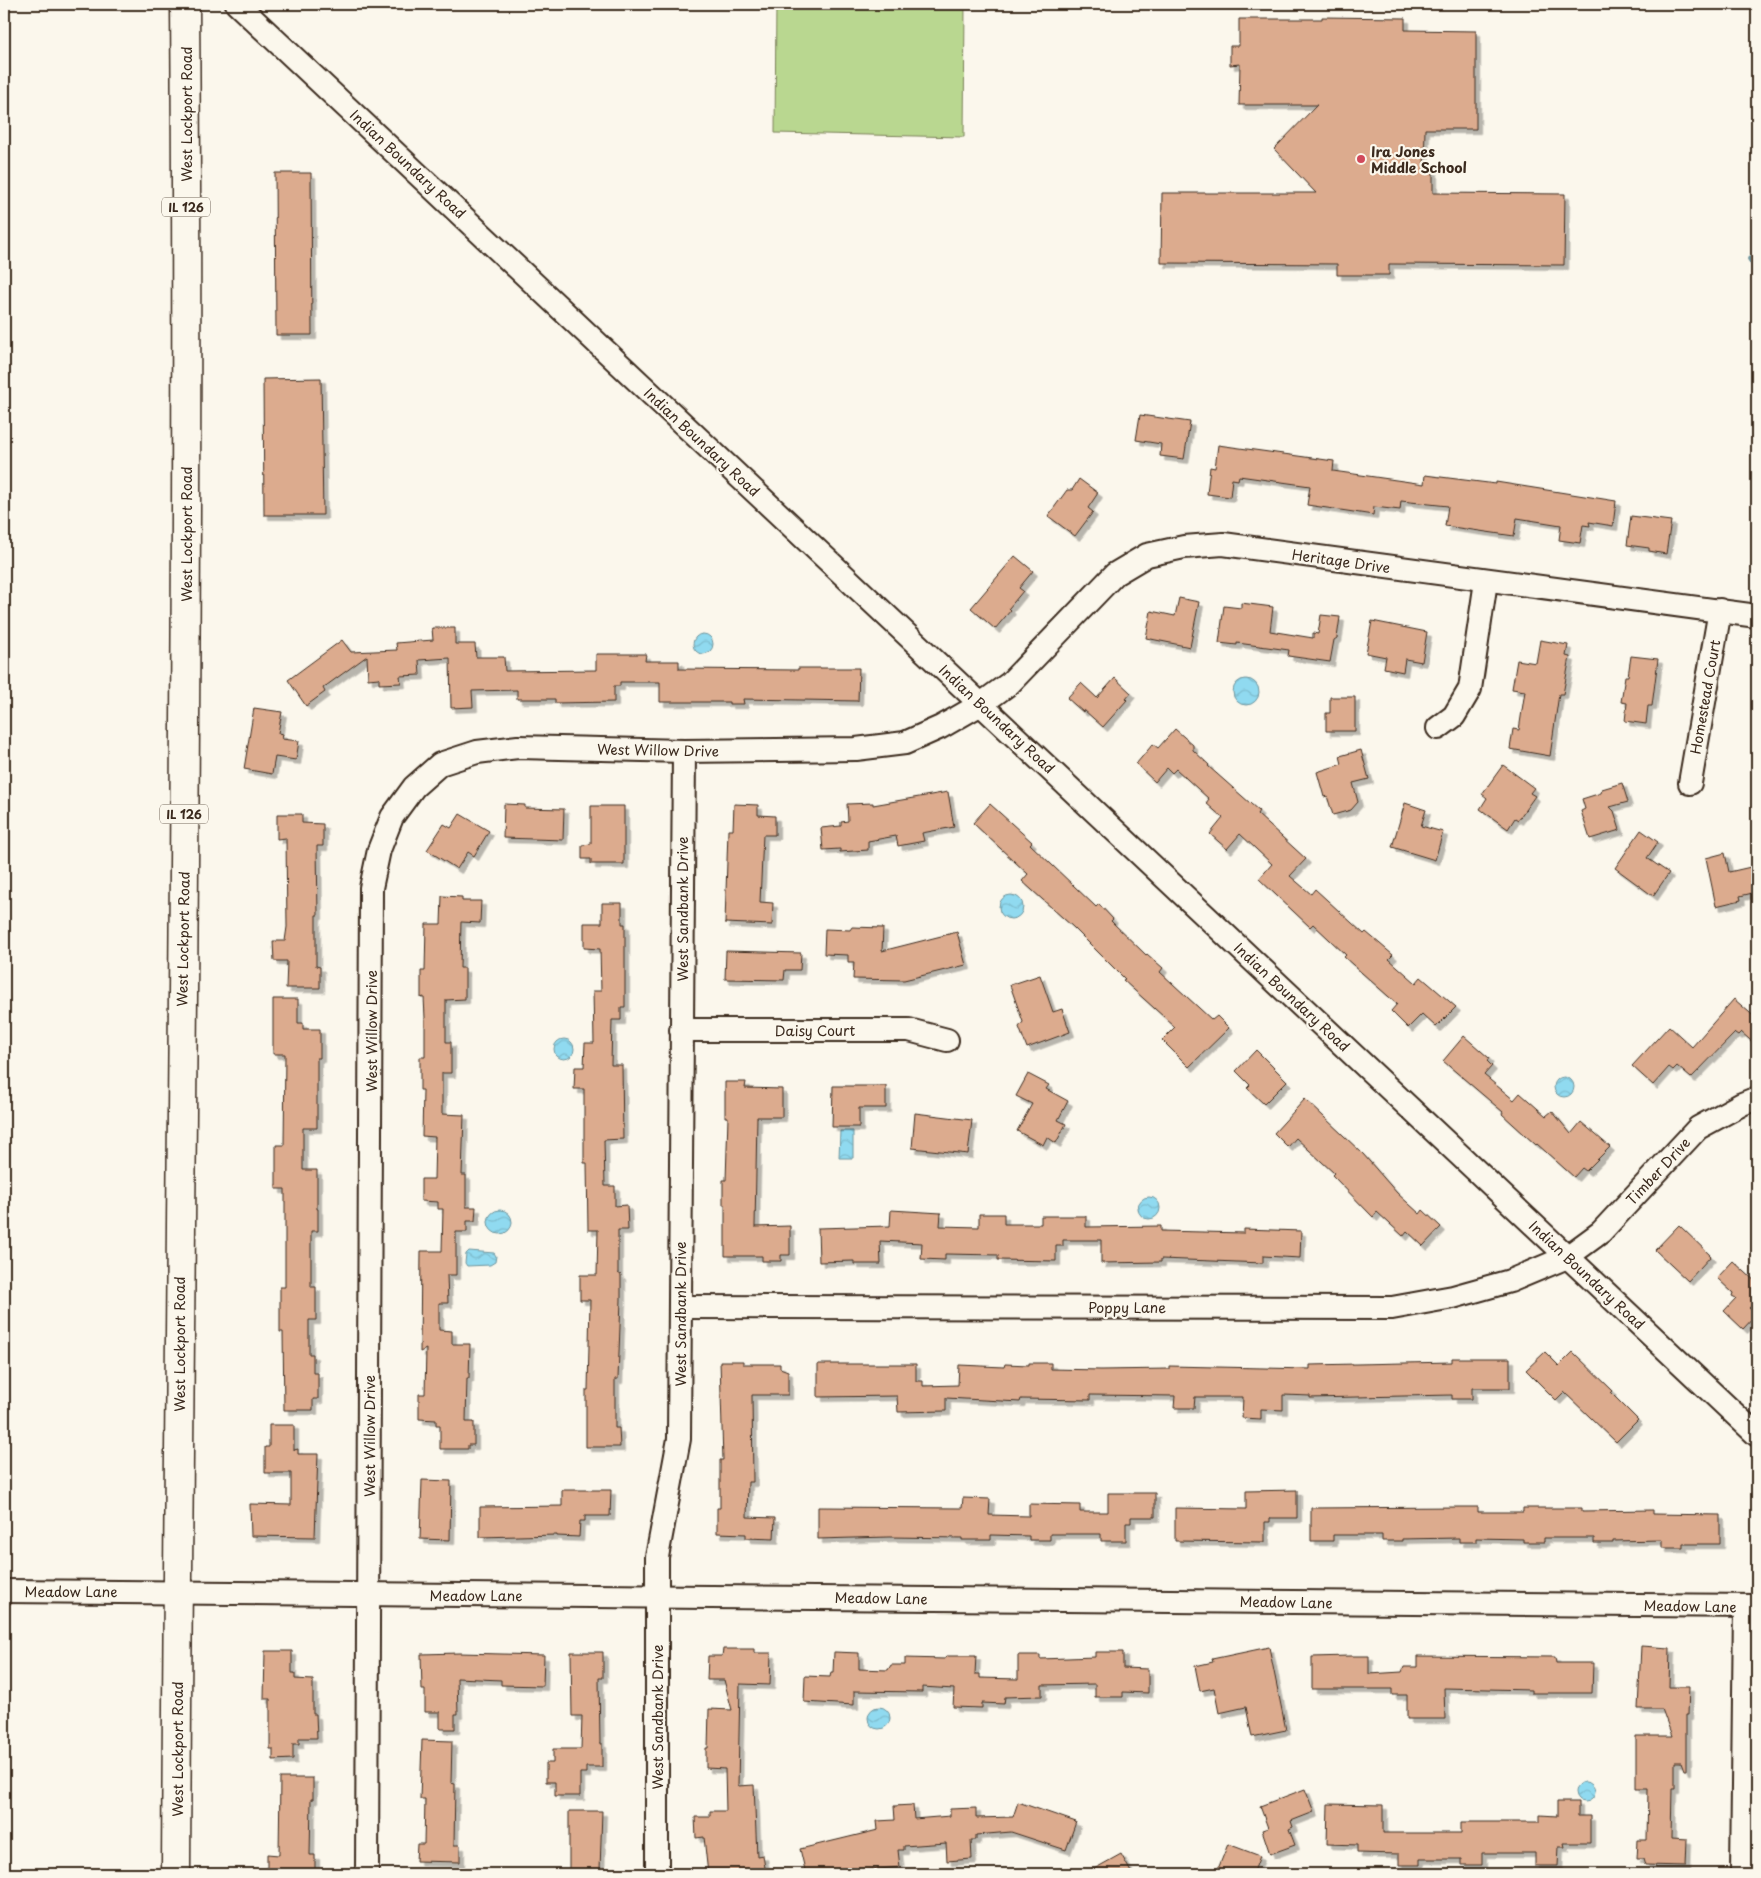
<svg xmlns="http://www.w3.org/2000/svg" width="1761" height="1878" font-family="'Playpen Sans',sans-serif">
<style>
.garden{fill:#b9d790;stroke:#7a8057}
.water{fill:url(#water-waves);stroke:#6e949c}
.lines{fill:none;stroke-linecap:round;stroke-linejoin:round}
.stream{stroke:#6e949c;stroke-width:5.5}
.building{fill:#dcab8e;stroke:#3b2a1e;filter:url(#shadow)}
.minor-casing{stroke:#3b2a1e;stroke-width:26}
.major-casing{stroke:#3b2a1e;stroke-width:31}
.minor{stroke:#fbf7ec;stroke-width:22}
.major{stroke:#fbf7ec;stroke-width:28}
.poi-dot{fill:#d1495b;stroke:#fbf7ec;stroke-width:2}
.labels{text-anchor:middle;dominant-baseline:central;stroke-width:4.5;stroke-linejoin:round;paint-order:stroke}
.shield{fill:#fbf7ec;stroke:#75685c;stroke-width:1}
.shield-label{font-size:12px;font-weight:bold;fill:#3b2a1e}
.street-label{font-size:14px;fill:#3b2a1e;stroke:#fbf7ec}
.poi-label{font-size:14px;font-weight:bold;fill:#3b2a1e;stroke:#fbf7ec;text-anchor:start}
</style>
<defs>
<pattern id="water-waves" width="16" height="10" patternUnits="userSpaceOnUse" patternTransform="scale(1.25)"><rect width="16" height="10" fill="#90daf0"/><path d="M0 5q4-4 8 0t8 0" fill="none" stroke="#7dbbcd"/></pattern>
<filter id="shadow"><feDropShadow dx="4.5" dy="4.5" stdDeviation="0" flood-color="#0004"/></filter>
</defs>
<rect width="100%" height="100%" fill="#fbf7ec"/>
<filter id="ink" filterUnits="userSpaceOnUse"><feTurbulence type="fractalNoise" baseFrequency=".02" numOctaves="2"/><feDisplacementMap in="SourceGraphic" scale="10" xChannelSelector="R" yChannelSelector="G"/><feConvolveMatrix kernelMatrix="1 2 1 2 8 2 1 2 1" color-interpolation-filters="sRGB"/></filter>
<g filter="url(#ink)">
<path class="garden" d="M776,4H965L964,137L775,133Z"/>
<g class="water">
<circle cx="703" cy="644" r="10"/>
<circle cx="1246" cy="692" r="13"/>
<circle cx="1011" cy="907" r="12"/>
<circle cx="564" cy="1049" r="10"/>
<circle cx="1564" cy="1087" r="10"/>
<path d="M840,1131H853V1158H839Z"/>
<circle cx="1149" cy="1208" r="11"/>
<circle cx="500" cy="1222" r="12"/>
<path d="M469,1251L494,1253L496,1256L495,1262L490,1265L467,1266L465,1263L466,1254Z"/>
<circle cx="879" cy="1718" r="11"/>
<circle cx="1585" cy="1792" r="10"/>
</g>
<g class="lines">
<path class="stream" d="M1750,259L1757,270"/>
</g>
<g class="building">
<path d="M1322,17L1405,18V30L1476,31V129H1425L1424,169H1433V193L1565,194L1564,265L1389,264V275H1337V264L1161,263L1162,193H1316L1274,149L1317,105H1239L1240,64L1230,65V46H1239V19H1322Z"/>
<path d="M275,173H311L312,335H276Z"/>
<path d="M321,378L323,515H264L263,379Z"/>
<path d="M1140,415L1190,422L1184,459L1160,456L1161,444L1136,440Z"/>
<path d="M1218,445L1334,461L1333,471L1424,484L1425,475L1496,484V482L1616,501L1613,526L1589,522L1590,526L1583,525L1580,543L1559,540L1561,525L1517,518L1514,536L1445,526L1448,506L1401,501L1400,510L1374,507L1373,515L1347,511L1307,505L1310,486L1239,476L1238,480L1232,479L1230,497L1207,494L1210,467L1215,468Z"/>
<path d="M1079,479L1098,493L1088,508L1093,512L1075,536L1048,516L1067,490H1072Z"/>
<path d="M1631,516L1671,521L1666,554L1649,551V548L1627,545Z"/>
<path d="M1015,556L1033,571L1019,588L1023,591L1009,608L1011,610L995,629L971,608Z"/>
<path d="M1179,598L1199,602L1190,647L1146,638L1151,611L1175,616Z"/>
<path d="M1241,603L1273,607L1270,631L1313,638V633L1318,634L1321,615L1340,617L1337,638L1334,640L1330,662L1288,656L1289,650L1237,643V645L1219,643L1224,606L1241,608Z"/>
<path d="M1372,621L1427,632L1422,662L1405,659L1403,672L1384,668L1386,657L1366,653Z"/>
<path d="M432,628H455V644H475L476,657H504L505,671L596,670V654H646L645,661H679V669L798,670V668H859L858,701L743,699L744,704H729V702H660V682H620V686H614V702L555,703V699H517V690L472,691L473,707L451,708L450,658L419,660L420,675L400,676L401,683L379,684V678L368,679L367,656L323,688L325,692L306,706L288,680L342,640L351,652L397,650L396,643L433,640Z"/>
<path d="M1540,640L1568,645L1566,656L1570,657L1563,694H1559L1550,756L1510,749L1513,729L1519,730L1525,691L1512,689L1517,660L1536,663Z"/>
<path d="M1631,656L1658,659L1652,706H1648L1646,724L1625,721L1627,703L1621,702L1625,676H1628Z"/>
<path d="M1115,678L1131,693L1126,699L1127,700L1103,727L1084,710L1083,712L1067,698L1081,683L1097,698Z"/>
<path d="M1330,697H1355V731H1326V713H1330Z"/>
<path d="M254,708L282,712L278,733L283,734L282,739L299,741L296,760L275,757L272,774L244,769Z"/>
<path d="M1175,729L1193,745V750L1209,765L1208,766L1259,811L1257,814L1306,859L1290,876L1311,894L1315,889L1364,934L1366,932L1393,955L1389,959L1416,983L1421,977L1456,1007L1436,1027L1422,1014L1408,1028L1391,1011L1397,1004L1344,957L1346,955L1313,924L1310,927L1259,879L1272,864L1240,834L1227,849L1210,834L1223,818L1206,803L1209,799L1176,769L1172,773L1167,768L1155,782L1136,764L1153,744L1158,748Z"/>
<path d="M1361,750L1369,779L1353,783L1358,802L1351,810L1333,815L1327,796L1324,797L1317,772L1342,764L1340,756Z"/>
<path d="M1503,765L1534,788L1530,793L1535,796L1518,820L1515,818L1508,829L1480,809L1487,798L1482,794Z"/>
<path d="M1622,783L1628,802L1610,807L1614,811L1620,830L1590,839L1581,811L1585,809L1582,799L1601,793L1602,789Z"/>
<path d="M948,792L954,827L922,833L924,841L898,846L896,836L868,841V850L840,852V849L823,850L821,828L841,826V822L848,821L847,804L873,803V805Z"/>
<path d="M1405,803L1426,810L1421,826L1443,832L1435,860L1392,847Z"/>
<path d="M504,804L525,805V808L564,809L563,840L503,838Z"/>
<path d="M734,804L758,805V815L775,816V835H763L760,902L773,903L772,925L725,923L728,830H733Z"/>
<path d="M990,804L1032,842L1030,844L1096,907L1099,904L1113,919L1111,921L1146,955L1147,954L1163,968L1160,972L1212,1020L1217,1016L1229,1028L1189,1067L1162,1040L1175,1027L1123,980L1125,979L1073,927L1022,881L1028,874L973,823Z"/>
<path d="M591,806H624V864H591V859H582V845L591,844Z"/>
<path d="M277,814H302V823L323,824V846H317L318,915H316V966L320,967V988H286L287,961H274L273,941H285L287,927L286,838L277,839Z"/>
<path d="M460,814L489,831L474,856L468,852L457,869L427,850L444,824L451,828Z"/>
<path d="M1641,830L1658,842L1647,858L1669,873L1653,896L1615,868Z"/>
<path d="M1725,853L1729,872L1755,866L1757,878V892L1740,896L1741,900L1716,906L1706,858Z"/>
<path d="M442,896L462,897V901H481L480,923L461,922L460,968H465V999L446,1000V1042H451V1073H442V1114L464,1115L462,1175H466V1207H476L475,1221H467V1232H456V1275H447L448,1303H439V1330L452,1331V1344H470L469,1378H467L466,1422H474V1445H468V1449H440V1425H436V1420L419,1419V1394H425L426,1349L420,1352L421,1251H442L443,1209H438V1202L421,1201V1179H434L435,1137L422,1136L423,1090H420V1057H425V1018L424,997L421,998V971H425L426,924H441Z"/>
<path d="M602,903H622V924H625V1007H621V1020H612L611,1065H622L623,1139L604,1140L605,1186H615V1206L627,1205L628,1230H618V1273L621,1275V1300L618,1379H615V1428H619L620,1447H586V1390H588L590,1300H580V1275H597L598,1230H588L587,1163H584V1089H574L575,1067H584L585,1043H594L593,991H601L600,949L584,948V923H602Z"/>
<path d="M852,927L883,928L882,951L957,932L966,965L904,980L853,979L854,962H848V955L824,954L825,929L850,930Z"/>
<path d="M726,951L801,953L800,970H785L784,980L725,979Z"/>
<path d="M1040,975L1053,1012L1062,1009L1070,1032L1027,1048L1019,1027L1023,1022L1010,985Z"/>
<path d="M273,999H298V1023H303V1029H320V1058H317V1128H303V1170H317V1209H318V1231H311V1287H316V1320H309V1354H313V1373H318V1399H313V1410H284L283,1332H280V1287H285V1189H276V1145H284L285,1054H273Z"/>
<path d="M1734,999L1757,1019V1046L1741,1032L1738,1035L1735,1033L1691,1078L1677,1066L1673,1070L1669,1067L1653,1085L1632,1066L1669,1026L1692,1047Z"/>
<path d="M1464,1036L1489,1058L1487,1061L1492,1066L1484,1075L1514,1100L1520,1093L1546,1116L1552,1111L1571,1134L1581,1122L1610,1147L1586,1171L1582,1168L1574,1177L1537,1144L1536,1145L1502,1114L1503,1112L1443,1061Z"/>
<path d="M1256,1050L1287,1081L1264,1104L1247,1088L1250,1085L1236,1071Z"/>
<path d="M1028,1074L1049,1085L1046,1089L1068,1101L1058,1120L1066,1124L1056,1143L1047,1137L1043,1145L1017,1131L1032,1104L1016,1096Z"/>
<path d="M725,1082H746L745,1088L782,1089V1117H757L755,1227L790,1226V1255H781V1261H762V1256H725V1205H723V1180H726L728,1117H725Z"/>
<path d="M833,1086H886V1108H859V1127H832Z"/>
<path d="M1305,1099L1363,1154L1397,1193L1420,1214L1423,1210L1441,1227L1423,1246L1407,1231L1403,1236L1377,1212L1373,1217L1332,1175L1334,1173L1296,1138L1288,1147L1274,1133Z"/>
<path d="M915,1113L972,1120L968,1154L912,1148Z"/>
<path d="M891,1210L941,1213L940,1226L979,1227V1214H1004V1224H1041V1216H1086V1227L1161,1226V1231L1244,1233V1229L1301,1231L1300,1258L1263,1256V1263L1161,1259V1262L1101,1263V1240H1063V1246H1056V1261L998,1260V1255L945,1254V1260L921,1259L922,1243L880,1241L881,1264H854V1261L819,1262L818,1228L890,1226Z"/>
<path d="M1679,1225L1711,1256L1688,1281L1655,1250Z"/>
<path d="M1733,1261L1757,1283V1300L1749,1308L1756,1315L1743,1329L1724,1311L1736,1298L1732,1296L1733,1293L1717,1278Z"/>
<path d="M1545,1352L1559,1366L1573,1352L1613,1391L1611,1393L1638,1420L1616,1442L1564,1392L1556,1400L1526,1370Z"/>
<path d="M1452,1358H1510V1388H1472V1399H1452V1395L1310,1398V1396L1283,1395V1410L1261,1409V1419L1242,1418L1243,1397H1195L1194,1408H1174L1175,1396L1090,1395V1400L1021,1399L1020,1402L946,1398V1411L898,1412L897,1396L818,1397V1364H916V1381H923V1386L958,1385L959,1365L1004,1367L1005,1364L1029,1365V1363H1051V1369L1101,1370L1169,1369V1366L1310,1369V1365L1452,1362Z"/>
<path d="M720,1361H743V1364H780V1368L788,1371V1395H752L753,1482H748L747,1517L775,1518L774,1539L746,1538V1534L717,1533V1508H720V1460H723Z"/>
<path d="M269,1425H294V1450L298,1449V1454H318L315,1537L251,1536L250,1504L291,1505V1473H265V1447H269Z"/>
<path d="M422,1480L451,1481L450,1540L420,1539Z"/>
<path d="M562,1490H611L610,1516H585V1521H580L579,1537L557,1536V1535L480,1537V1507L562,1506Z"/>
<path d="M1297,1490V1518H1270V1522H1265V1542L1175,1541V1508L1246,1509V1491Z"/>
<path d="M1108,1493H1155V1517H1131V1523H1126V1541H1101V1534H1050V1540H1029V1536L991,1535V1540H962V1538L889,1537L818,1539V1507L962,1508L963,1498L990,1499L989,1515L1029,1516V1504L1080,1505V1512H1108Z"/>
<path d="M1459,1507H1478V1512H1523V1508H1582V1511L1653,1510V1514L1720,1515V1544H1683V1548H1662V1540L1613,1541V1543H1594V1538H1544V1542H1523V1539L1476,1538V1542H1459V1538L1402,1539V1541H1382V1535H1333V1541H1311V1508Z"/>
<path d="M1641,1646L1670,1648L1669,1687H1689L1688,1715H1686V1770H1684L1681,1762H1675V1789H1672L1671,1838L1687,1839L1686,1866L1645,1865L1643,1858H1636L1637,1840H1647L1648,1789H1636V1736H1672L1662,1709H1638Z"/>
<path d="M1269,1647L1286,1730L1252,1737L1246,1707L1219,1713L1214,1688L1200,1691L1195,1666L1213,1662L1212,1659Z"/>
<path d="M723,1649H754V1653H771L770,1685L740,1684L738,1786L754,1785L757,1856L763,1855L766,1874H708L704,1837L696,1838L695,1817H710V1811H726L725,1769L706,1768V1748H708L709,1709L732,1710L724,1680H707L708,1656H722Z"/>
<path d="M265,1651H292V1673H295V1679L313,1680V1714H316L317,1738H299V1744H293V1759L273,1760V1749H270V1699H264Z"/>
<path d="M571,1652H603V1678H599L600,1743H602V1767H586V1773H580V1796H555V1782H546V1763H553V1749H581L582,1716H572Z"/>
<path d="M834,1652L859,1653V1669L888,1670L891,1665H905V1658L945,1659L946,1656H976L975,1674H980V1678L1018,1679V1655H1040V1659L1095,1657V1652H1123V1668L1148,1669V1693L1123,1692V1697H1095V1684L1042,1685V1696L1005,1697L1004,1704L982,1703V1708L953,1707L954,1689L922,1687V1692L854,1691V1705L804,1702L805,1676L830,1677L831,1672H833Z"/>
<path d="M459,1653L544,1655L543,1686L501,1685V1680L457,1678L458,1714H455V1729H440V1712H425V1690H422L421,1654Z"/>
<path d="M1349,1656H1369V1674L1402,1672L1404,1667H1418V1656L1555,1657L1556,1663H1593L1592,1693H1531V1690L1444,1688L1445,1719H1407V1695H1392V1689H1312V1657Z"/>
<path d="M422,1740L452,1741L451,1783L455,1784L454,1845H460V1862L416,1861L417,1844H424L425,1799H420Z"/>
<path d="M280,1778H313V1799H311L310,1855H315V1874H267V1854L279,1855Z"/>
<path d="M1305,1789L1314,1812L1291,1821L1293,1827L1289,1829L1295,1845L1270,1854L1262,1830L1268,1828L1260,1806Z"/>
<path d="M1018,1802L1076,1822L1066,1850L1011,1832L976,1835V1840H971L972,1859L947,1861L946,1843L904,1846V1850H898L900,1867L869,1870L852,1874H846L845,1869L825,1874H806L800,1849L878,1830L877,1821L895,1820L894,1806L913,1805L914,1819L950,1816V1809L976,1808V1818L1013,1817Z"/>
<path d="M1557,1802H1578V1816H1590V1843H1564L1565,1847H1559L1558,1866H1535V1853H1482V1865H1461V1859H1420V1865H1399V1854L1357,1853V1845L1327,1844L1328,1804L1383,1805V1833H1461V1822H1540V1815L1557,1816Z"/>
<path d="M569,1811H602L600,1870H569Z"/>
<path d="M1228,1844L1260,1856L1253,1874H1216Z"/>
<path d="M1121,1854L1132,1874H1085Z"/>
</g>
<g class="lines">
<g class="minor-casing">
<g id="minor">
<path d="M237,4L1757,1435"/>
<path d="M1438,728L1454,716L1470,689L1486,581"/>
<path d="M1690,783L1720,610"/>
<path d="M681,1030H909L947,1040"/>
<path d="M680,1307L1392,1308L1453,1297L1510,1281L1567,1257L1601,1232L1698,1128L1742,1104L1757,1098"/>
<path d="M4,1591L1757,1606"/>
<path d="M367,1874L371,888L379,850L392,817L414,787L440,764L477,752L518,747L684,751L856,749L905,743L941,727L981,704L1010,683L1115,574L1147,555L1184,547L1223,544L1757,616"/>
<path d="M657,1874V1557L679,1439L684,751"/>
<path d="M1742,1874L1745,1607"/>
</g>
</g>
<g class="major-casing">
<path id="major" d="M176,1874C179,1251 190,627 185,4"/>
</g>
<use href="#minor" class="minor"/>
<use href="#major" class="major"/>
</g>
</g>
<circle class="poi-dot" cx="1361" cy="159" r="5"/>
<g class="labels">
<g class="shield">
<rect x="162" y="197.5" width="48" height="19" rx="4"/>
<rect x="160" y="804.5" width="48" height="19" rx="4"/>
</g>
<g class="shield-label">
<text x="186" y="207">IL 126</text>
<text x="184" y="814">IL 126</text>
</g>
<g class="street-label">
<text transform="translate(186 114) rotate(-90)">West Lockport Road</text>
<text transform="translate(408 164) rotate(43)">Indian Boundary Road</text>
<text transform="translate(702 442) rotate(43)">Indian Boundary Road</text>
<text transform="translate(186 534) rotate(-90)">West Lockport Road</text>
<text transform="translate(1341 561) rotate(8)">Heritage Drive</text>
<text transform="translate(1705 697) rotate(-80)">Homestead Court</text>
<text transform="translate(997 719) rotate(43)">Indian Boundary Road</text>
<text transform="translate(658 750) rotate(1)">West Willow Drive</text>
<text transform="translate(682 909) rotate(-90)">West Sandbank Drive</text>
<text transform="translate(183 939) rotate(-89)">West Lockport Road</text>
<text transform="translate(1292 997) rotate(43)">Indian Boundary Road</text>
<text x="815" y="1030">Daisy Court</text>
<text transform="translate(371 1031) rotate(-90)">West Willow Drive</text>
<text transform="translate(1658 1171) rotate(-47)">Timber Drive</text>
<text transform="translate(1587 1275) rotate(43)">Indian Boundary Road</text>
<text x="1127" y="1307">Poppy Lane</text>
<text transform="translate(680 1314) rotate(-90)">West Sandbank Drive</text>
<text transform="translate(179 1344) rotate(-90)">West Lockport Road</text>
<text transform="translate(369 1436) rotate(-90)">West Willow Drive</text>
<text x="71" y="1591">Meadow Lane</text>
<text x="476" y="1595">Meadow Lane</text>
<text transform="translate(881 1598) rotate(1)">Meadow Lane</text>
<text transform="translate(1286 1602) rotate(1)">Meadow Lane</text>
<text transform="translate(1690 1606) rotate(1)">Meadow Lane</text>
<text transform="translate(657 1717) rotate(-90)">West Sandbank Drive</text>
<text transform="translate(177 1749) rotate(-90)">West Lockport Road</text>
</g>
<g class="poi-label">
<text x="1371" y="151">Ira Jones<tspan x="1371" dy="16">Middle School</tspan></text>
</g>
</g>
<rect width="1761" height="1878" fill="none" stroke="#fbf7ec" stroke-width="20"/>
<rect x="10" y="10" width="1741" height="1858" fill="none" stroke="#3b2a1e" stroke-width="2" filter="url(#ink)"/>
</svg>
